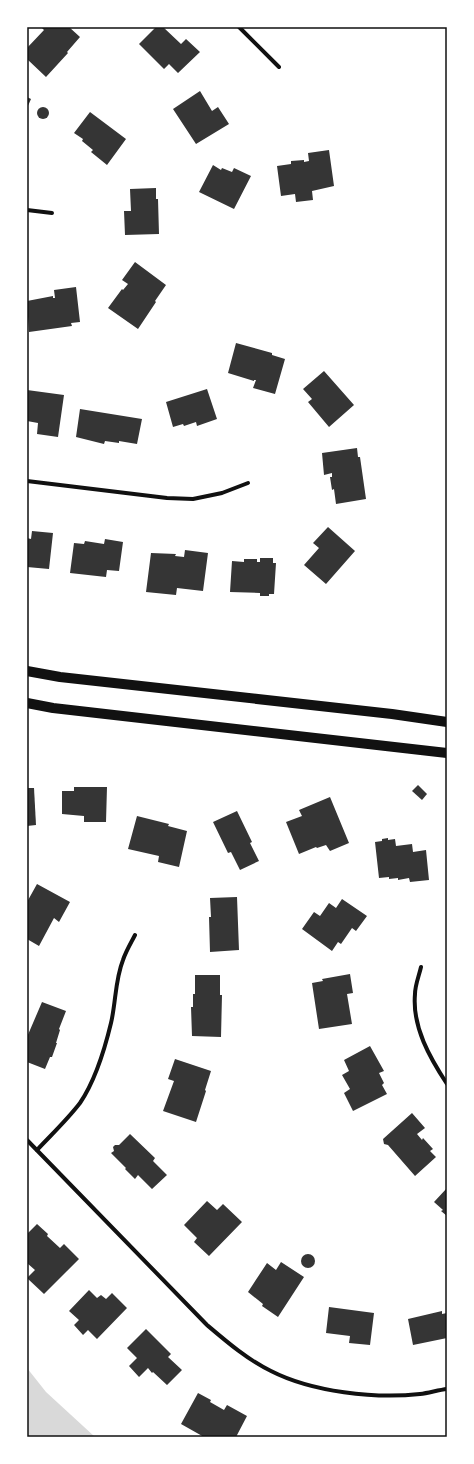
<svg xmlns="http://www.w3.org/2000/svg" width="474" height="1464" font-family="Barlow,sans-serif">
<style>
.water{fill:#d9d9d9}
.building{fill:#353535}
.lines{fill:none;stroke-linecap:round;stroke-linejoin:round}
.minor{stroke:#111;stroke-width:4}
.primary{stroke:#111;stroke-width:10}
.neatline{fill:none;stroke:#111;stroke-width:1.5}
</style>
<rect width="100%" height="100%" fill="#fff"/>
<path class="water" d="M27,1368L46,1392L95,1437H27Z"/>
<g class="building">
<path d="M41,27H69L80,37L67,52L68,53L46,77L27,59V48L44,30Z"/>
<path d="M156,27H163L181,44L186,39L200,52L178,73L169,64L164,69L139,44Z"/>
<path d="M200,91L212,111L218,107L229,124L196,144L173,109Z"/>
<path d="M27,97L31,99L27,108Z"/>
<circle cx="43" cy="113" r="6"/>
<path d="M90,112L126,139L107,165L91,152L93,150L82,141L83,139L74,133Z"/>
<path d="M329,150L334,186L312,191L313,200L296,202L295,194L281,196L277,166L291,164V161L304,160V162L309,161L308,153Z"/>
<path d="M213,165L221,170L222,168L232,172L234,168L251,176L234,209L199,192Z"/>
<path d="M156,188V199H158L159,234L125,235L124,211H131L130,189Z"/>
<path d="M135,262L166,285L155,301L156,302L138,329L108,308L122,289L123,290L128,284L122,280Z"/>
<path d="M76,287L80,322L71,323L72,326L29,332L27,301L53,296V298H55L54,290Z"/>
<path d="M236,343L272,353V355L285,359L275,394L253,388L256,380H254V381L228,373Z"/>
<path d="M324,371L354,405L329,427L308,402L312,399L303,389Z"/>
<path d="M207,389L217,419L197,426L196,422L184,426L183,424L173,427L166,402Z"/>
<path d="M27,390L64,395L58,437L37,434L38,423L27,421Z"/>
<path d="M80,409L142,419L137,444L119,441V443L105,441L104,444L76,437Z"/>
<path d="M357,448L358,457H360L366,499L336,504L334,489L332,490L330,477H332V473L324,475L322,453Z"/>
<path d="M328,527L355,551L326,584L304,565L319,548L313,543Z"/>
<path d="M32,531L53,533L49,569L27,567V538L31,539Z"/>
<path d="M105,539L123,542L119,571L107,570L106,577L70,573L74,543L84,544L85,541L104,544Z"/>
<path d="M185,550L208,553L203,591L177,588L176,595L146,592L151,553L176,554L175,556L184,557Z"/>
<path d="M260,558H273V563H276L274,594H269V596H260V593L230,592L232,561L244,562V559H257V562H260Z"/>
<path d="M418,785L427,794L422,800L412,791Z"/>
<path d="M74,787H107L106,822H84V816L62,814V791H74Z"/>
<path d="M27,788H34L36,825L27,826Z"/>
<path d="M330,797L349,843L330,851L326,845L317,848L316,847L299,854L286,822L302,816L299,810Z"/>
<path d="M237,811L252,842L250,843L259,861L240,870L231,852L228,853L213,822Z"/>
<path d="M137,816L169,824L168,826L187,831L179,867L158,862L159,856L128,849Z"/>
<path d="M388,838V840L395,839L396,846L412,844L413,852L426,850L429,880L410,882L409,878L398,880V878L389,879V877L379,878L375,842L382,841V839Z"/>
<path d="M37,884L70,902L59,922L54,918L39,946L27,939V902Z"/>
<path d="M237,897L239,950L210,952L209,917H211L210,898Z"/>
<path d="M342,899L367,916L356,931L352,928L341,944L338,942L332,951L302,929L314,912L320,916L329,903L336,908Z"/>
<path d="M350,974L353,993L347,994L352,1024L319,1029L312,983L323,981L322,979Z"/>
<path d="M195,975H220V995H222L221,1037L192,1036L191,1007H193V994H195Z"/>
<path d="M42,1002L66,1011L59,1029L60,1030L56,1043H57L52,1057H50L45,1069L27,1062V1037Z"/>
<path d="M370,1046L384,1071L379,1073L384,1083L382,1085L387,1094L353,1111L344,1093L350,1089L342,1075L349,1071L344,1060Z"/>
<path d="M175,1059L211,1071L205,1090L206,1091L196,1122L163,1111L174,1081L168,1079Z"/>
<path d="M412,1113L425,1128L417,1134L422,1140L423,1138L433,1149L430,1151L436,1157L415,1176L388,1145L384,1144L383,1139Z"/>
<path d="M130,1134L155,1158L153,1161L167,1175L152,1189L138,1175L135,1179L125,1169L126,1168L111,1153L114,1151L113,1147L115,1145H119Z"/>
<path d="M447,1188V1216L441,1211L443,1210L434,1202Z"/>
<path d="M207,1201L217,1210L223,1204L242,1222L209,1256L194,1242L197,1238L184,1225Z"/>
<path d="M37,1224L48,1234L47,1236L60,1248L64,1244L79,1259L44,1294L27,1278L35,1270L27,1263V1234Z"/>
<circle cx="308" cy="1261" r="7"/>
<path d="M281,1262L304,1277L278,1317L262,1306L263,1304L248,1292L267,1263L276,1270Z"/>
<path d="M89,1290L97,1298L101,1295L106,1299L112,1293L127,1308L97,1339L88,1330L83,1335L74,1325L79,1320L69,1311Z"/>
<path d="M329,1307L374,1313L370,1345L349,1343L350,1336L326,1333Z"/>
<path d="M442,1311V1314L447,1313V1338L413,1345L408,1319Z"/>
<path d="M146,1329L171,1354L168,1357L182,1370L167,1385L153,1372L152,1373L148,1368L139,1377L129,1366L137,1358L127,1348Z"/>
<path d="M198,1393L211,1400L210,1402L224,1410L227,1405L247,1416L236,1437H204L181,1424Z"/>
</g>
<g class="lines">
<g class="minor">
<path d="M239,27L279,67"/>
<path d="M27,210L52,213"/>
<path d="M27,481L167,498L193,499L222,493L248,483"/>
<path d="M421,967C419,976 415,985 415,994C412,1027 430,1058 447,1084"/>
<path d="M27,1140L207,1325C227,1342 248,1360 271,1371C312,1392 375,1399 420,1394C429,1393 438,1390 447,1389"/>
<path d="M37,1150C51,1135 67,1120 80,1103C95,1081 105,1048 111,1023C116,1002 115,980 123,960C126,951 131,943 135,935"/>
</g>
<g class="primary">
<path d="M27,671L60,677L392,714L447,722"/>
<path d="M27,703L53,708L447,753"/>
</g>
</g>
<rect width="474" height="1464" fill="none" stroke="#ffffff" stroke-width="56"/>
<rect x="28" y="28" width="418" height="1408" class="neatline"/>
</svg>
